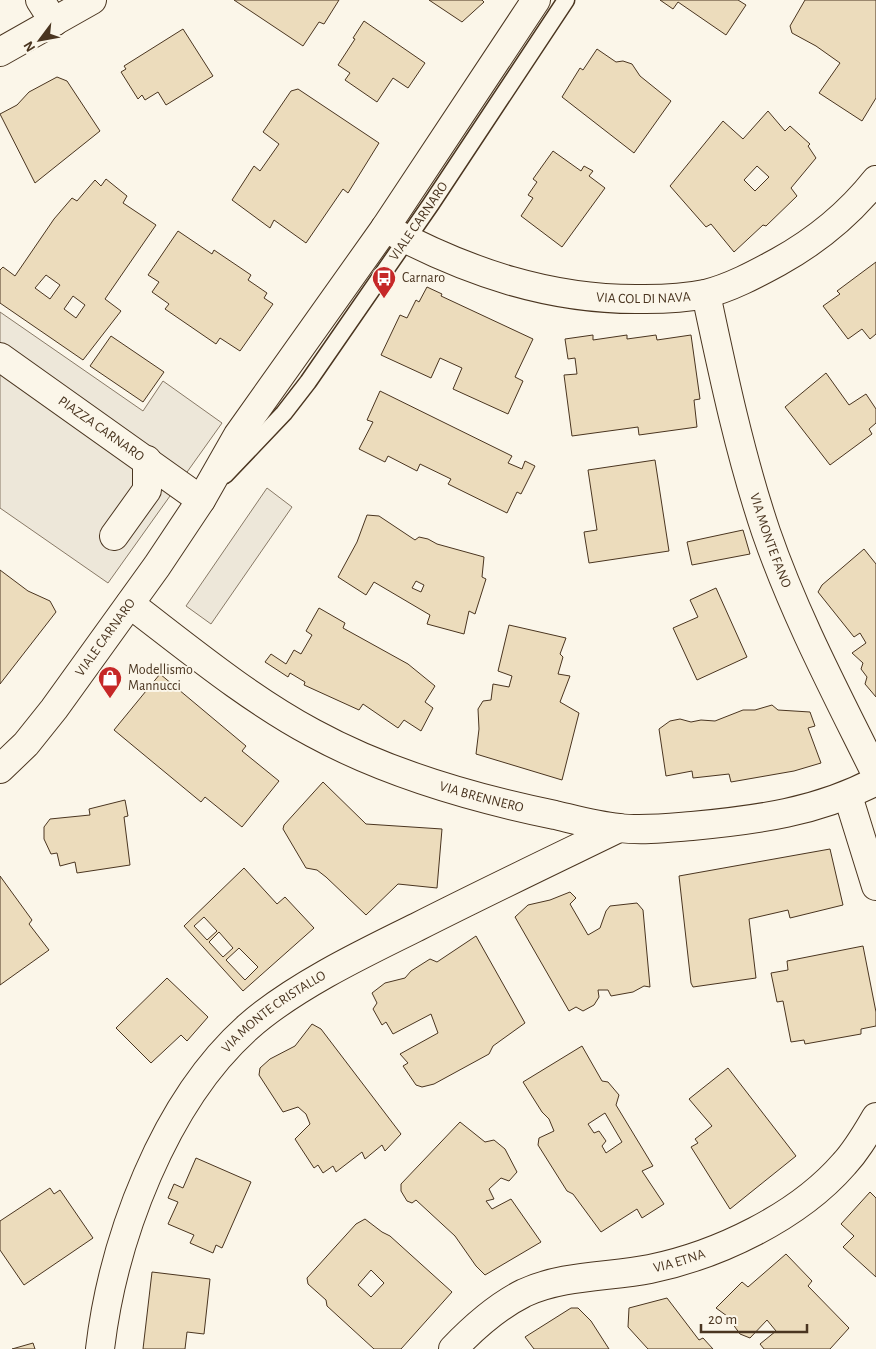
<svg xmlns="http://www.w3.org/2000/svg" width="876" height="1349" font-family="'Alegreya Sans',sans-serif">
<style>
.parking{fill:#ede7d9;stroke:#887966}
.building{fill:#ecdcbc;stroke:#4a3520;fill-rule:evenodd}
.lines{fill:none;stroke-linecap:round;stroke-linejoin:round}
.lane-casing{stroke:#4a3520;stroke-width:19}
.street-casing{stroke:#4a3520;stroke-width:30}
.secondary-casing{stroke:#4a3520;stroke-width:30}
.lane{stroke:#fbf6e9;stroke-width:16}
.street{stroke:#fbf6e9;stroke-width:28}
.secondary{stroke:#fbf6e9;stroke-width:28}
.labels{text-anchor:middle;dominant-baseline:central;stroke-width:4;stroke-linejoin:round;paint-order:stroke}
.street-label{font-size:14px;fill:#4a3520;stroke:#fbf6e9}
.poi-label{font-size:14px;fill:#4a3520;stroke:#fbf6e9;text-anchor:start}
</style>
<rect width="100%" height="100%" fill="#fbf6e9"/>
<g class="parking">
<path d="M0,312L143,411L163,381L222,423L108,583L0,508Z"/>
<path d="M267,488L292,507L211,624L186,606Z"/>
</g>
<g class="building">
<path d="M234,0H339L324,24L319,22L303,46Z"/>
<path d="M429,0H482L484,2L462,22Z"/>
<path d="M660,0H738L746,5L726,35L678,2L673,9Z"/>
<path d="M805,0H876V98L862,121L819,93L840,63L816,46L792,33L790,26Z"/>
<path d="M364,21L425,63L408,88L393,78L377,102L345,80L350,73L338,65L355,39L353,38Z"/>
<path d="M183,29L213,76L166,105L158,92L145,100L142,95L138,99L121,72L126,69L124,66Z"/>
<path d="M597,49L616,62L623,61L632,64L640,76L671,101L634,153L562,97L580,68L583,70Z"/>
<path d="M57,77L67,81L100,131L35,183L0,114L17,105L29,92Z"/>
<path d="M298,89L379,143L348,193L343,189L306,243L274,220L270,228L232,200L254,166L260,171L279,144L263,132L291,91Z"/>
<path d="M768,111L785,131L790,126L810,144L808,146L816,158L791,188L797,196L766,226L763,225L734,252L711,224L706,227L670,186L723,121L743,139ZM757,166L769,177L755,191L744,180Z"/>
<path d="M553,151L581,171L584,166L593,171L589,176L605,188L562,247L521,216L533,198L528,195L537,182L533,179Z"/>
<path d="M106,179L127,196L123,203L156,225L105,299L121,311L83,360L0,303V270L3,267L15,276L54,219L72,198L77,201L95,180L101,186ZM46,275L60,285L50,299L35,288ZM73,296L85,305L76,318L64,309Z"/>
<path d="M178,231L212,254L214,250L251,275L248,280L267,293L264,298L273,304L240,351L220,338L216,344L165,309L169,304L152,292L159,282L148,275Z"/>
<path d="M876,262V334L870,339L862,329L848,339L823,306L840,294L837,291Z"/>
<path d="M427,287L442,294L441,296L533,339L515,377L523,381L508,414L453,389L462,368L440,358L431,378L381,355L400,315L407,318L416,300L419,302Z"/>
<path d="M593,335V340L627,335V339L656,335L657,340L691,335L700,399L694,400L697,427L639,435L638,427L572,436L564,375L577,374L575,358L568,359L565,339Z"/>
<path d="M111,336L164,372L143,402L90,366Z"/>
<path d="M826,373L849,405L866,394L876,409V423L869,429L872,434L830,465L785,407Z"/>
<path d="M380,391L512,456L508,463L522,469L525,461L535,466L521,494L517,492L507,513L448,484L451,479L420,464L417,471L388,456L385,462L359,449L373,422L367,420Z"/>
<path d="M655,460L669,551L589,563L584,532L597,530L588,470Z"/>
<path d="M367,515L379,516L415,540L419,537L428,539L437,544L484,557L482,577L486,579L475,614L469,611L464,634L427,624L430,615L374,582L366,595L338,577L357,542ZM416,581L424,585L421,592L412,588Z"/>
<path d="M743,530L750,554L692,565L687,542Z"/>
<path d="M864,549L876,564V697L865,684L867,677L861,669L863,663L852,653L866,643L860,633L854,637L818,592L822,585Z"/>
<path d="M0,570L28,591L50,601L56,612L0,684Z"/>
<path d="M716,588L747,657L697,680L673,628L698,617L690,600Z"/>
<path d="M319,608L345,623L343,628L408,664L435,686L425,702L433,708L421,731L404,720L398,728L363,704L359,710L304,685L305,682L290,673L288,677L265,662L271,654L286,664L294,650L301,654L312,635L306,631Z"/>
<path d="M509,625L566,638L560,654L563,657L558,674L570,676L560,702L579,713L562,780L476,754L479,729L478,709L483,701L491,700L493,684L509,687L512,676L498,671Z"/>
<path d="M160,674L246,746L242,751L279,781L242,827L205,797L201,802L114,730Z"/>
<path d="M772,705L778,710L810,712L815,726L808,728L821,763L794,771L731,782L729,774L693,778L692,771L666,776L659,729L670,721L680,719L691,722L701,720L715,721L743,710H755Z"/>
<path d="M323,782L366,824L442,829L437,888L398,884L366,915L326,877L317,870L306,868L283,829L284,825Z"/>
<path d="M125,800L128,816L124,817L130,865L77,873L75,862L60,866L57,853L51,854L44,839V827L50,819L90,815L89,809Z"/>
<path d="M830,849L843,905L790,918L788,910L749,919L756,978L693,987L691,983L679,876Z"/>
<path d="M244,868L277,904L285,897L314,928L243,991L184,926ZM204,917L217,931L207,940L194,926ZM219,932L233,948L223,957L209,942ZM239,948L258,967L245,980L226,960Z"/>
<path d="M0,876L32,920L29,924L49,950L0,985Z"/>
<path d="M570,892L576,898L570,904L588,935L600,928L606,911L610,906L637,903L643,910L650,987L644,986L633,992L611,996L608,990H598L599,997L594,1005L583,1011L576,1007L569,1011L515,917L528,905L550,900Z"/>
<path d="M476,936L525,1023L493,1046L489,1054L434,1084L422,1087L416,1085L403,1066L408,1063L400,1054L438,1033L431,1014L393,1034L386,1022L382,1025L373,1009L377,1003L372,993L385,983L405,978L411,971L430,959L437,962Z"/>
<path d="M863,946L876,1012V1026L861,1029V1034L805,1044L804,1040L791,1042L783,1001L777,1002L771,973L788,970L787,961Z"/>
<path d="M167,978L208,1017L187,1041L181,1035L151,1063L116,1028Z"/>
<path d="M312,1024L321,1029L401,1134L385,1151L382,1145L365,1159L362,1152L336,1172L333,1166L323,1173L318,1165L314,1168L295,1139L310,1124L306,1114L298,1107L283,1112L259,1075L260,1068L270,1059L295,1046Z"/>
<path d="M582,1046L602,1081L608,1082L619,1095L616,1105L653,1166L642,1171L664,1204L642,1218L637,1209L601,1232L573,1194L567,1191L538,1145L539,1138L554,1131L549,1119L542,1112L523,1082ZM605,1113L622,1142L606,1153L602,1146L606,1141L599,1131L594,1133L588,1124Z"/>
<path d="M728,1068L796,1156L730,1209L691,1147L698,1143L695,1139L712,1126L689,1099Z"/>
<path d="M460,1122L485,1142L494,1140L505,1149L517,1172L509,1181L501,1178L489,1189L494,1199L486,1201L492,1209L511,1199L541,1242L485,1275L476,1266L455,1236L416,1200L412,1203L407,1201L401,1191V1184Z"/>
<path d="M196,1158L251,1182L222,1248L216,1245L213,1253L190,1243L194,1235L168,1224L178,1202L168,1198L174,1184L183,1188Z"/>
<path d="M50,1188L54,1194L60,1190L93,1238L24,1285L0,1250V1221Z"/>
<path d="M870,1192L876,1198V1277L843,1247L854,1236L841,1224Z"/>
<path d="M365,1219L382,1232L390,1236L452,1292L401,1349H374L327,1306L326,1300L308,1284L307,1278L356,1224ZM371,1270L384,1283L371,1297L358,1285Z"/>
<path d="M786,1254L812,1281L808,1286L849,1328L830,1349H764L760,1344L776,1331L767,1320L750,1338L740,1334L727,1316L716,1308L742,1282L748,1287Z"/>
<path d="M152,1272L210,1279L204,1334L187,1332L185,1349H143Z"/>
<path d="M667,1298L699,1340L703,1338L713,1349H648L628,1327L629,1308Z"/>
<path d="M571,1308H578L591,1321L609,1349H534L525,1337Z"/>
<path d="M33,1343L35,1349H12Z"/>
</g>
<g class="lines">
<g class="lane-casing">
<g id="lane">
<path id="s1" d="M225,475L284,413L308,382L431,204L566,0"/>
</g>
</g>
<g class="street-casing">
<g id="street">
<path d="M40,0L54,22"/>
<path d="M0,52L92,0"/>
<path id="s2" d="M385,228C467,272 551,301 645,299C665,299 686,298 705,294C730,288 756,274 778,262C816,241 849,214 876,180"/>
<path id="s3" d="M706,294C723,374 740,455 766,532C795,616 837,695 876,774"/>
<path id="s4" d="M0,357L201,500"/>
<path d="M114,536L147,490V460"/>
<path id="s5" d="M130,604C189,649 248,698 313,733C388,774 472,798 555,815C576,820 597,826 619,828C642,831 668,828 692,826C756,820 818,812 876,781"/>
<path d="M848,796L876,886"/>
<path id="s6" d="M100,1349C113,1239 164,1102 248,1027C293,987 364,953 417,927C484,893 551,861 619,828"/>
<path id="s7" d="M453,1349C474,1327 496,1307 524,1293C563,1275 609,1277 650,1269C718,1255 798,1217 844,1164C857,1150 866,1134 876,1117"/>
</g>
</g>
<g class="secondary-casing">
<g id="secondary">
<path id="s8" d="M0,769L26,744L54,709L157,566L201,500L238,435L385,228L536,0"/>
</g>
</g>
<use href="#lane" class="lane"/>
<use href="#street" class="street"/>
<use href="#secondary" class="secondary"/>
</g>
<defs>
<g id="bus-pin" transform="scale(1.25)"><path d="M0 17L-7.5 6A9.5 9.5 0 1 1 7.5 6Z" fill="#c62828" stroke="#fbf6e9"/><path d="M-5-6H5V4H4V6H2V4H-2V6H-4V4H-5ZM-3.5-4V0h7V-4ZM-3.5 1.2v1.5H-2V1.2ZM2 1.2v1.5H3.5V1.2Z" fill="#fff"/></g>
<g id="shop-pin" transform="scale(1.25)"><path d="M0 17L-7.5 6A9.5 9.5 0 1 1 7.5 6Z" fill="#c62828" stroke="#fbf6e9"/><path d="M-5-2.5h2.3a2.7 3.5 0 0 1 5.4 0H5L5.5 6h-11ZM-1.5-2.5h3a1.5 2.3 0 0 0-3 0Z" fill="#fff"/></g>
</defs>
<g fill-rule="evenodd">
<use href="#bus-pin" x="384" y="278"/>
<use href="#shop-pin" x="110" y="678"/>
</g>
<g class="labels">
<g class="street-label">
<text stroke="none"><textPath href="#s1" startOffset="320">VIALE CARNARO</textPath></text>
<text stroke="none"><textPath href="#s2" startOffset="271">VIA COL DI NAVA</textPath></text>
<text stroke="none"><textPath href="#s4" startOffset="124">PIAZZA CARNARO</textPath></text>
<text stroke="none"><textPath href="#s3" startOffset="255">VIA MONTE FANO</textPath></text>
<text stroke="none"><textPath href="#s8" startOffset="169">VIALE CARNARO</textPath></text>
<text stroke="none"><textPath href="#s5" startOffset="405">VIA BRENNERO</textPath></text>
<text stroke="none"><textPath href="#s6" startOffset="391">VIA MONTE CRISTALLO</textPath></text>
<text stroke="none"><textPath href="#s7" startOffset="250">VIA ETNA</textPath></text>
</g>
<g class="poi-label">
<text x="402" y="278">Carnaro</text>
<text x="128" y="670">Modellismo<tspan x="128" dy="16">Mannucci</tspan></text>
</g>
</g>
<g transform="translate(40 40) rotate(238)" stroke="#fbf6e9" stroke-width="4" paint-order="stroke">
<path d="M0-4L9 19L0 12L-9 19Z" fill="#4a3520"/>
<text y="-8" font-size="14" font-weight="bold" text-anchor="middle" fill="#4a3520">N</text>
</g>
<path d="M701 1324v8h106v-8" fill="none" stroke="#4a3520" stroke-width="2.5"/>
<text x="708" y="1324" font-size="15" fill="#4a3520" stroke="#fbf6e9" stroke-width="4" paint-order="stroke">20 m</text>
</svg>
